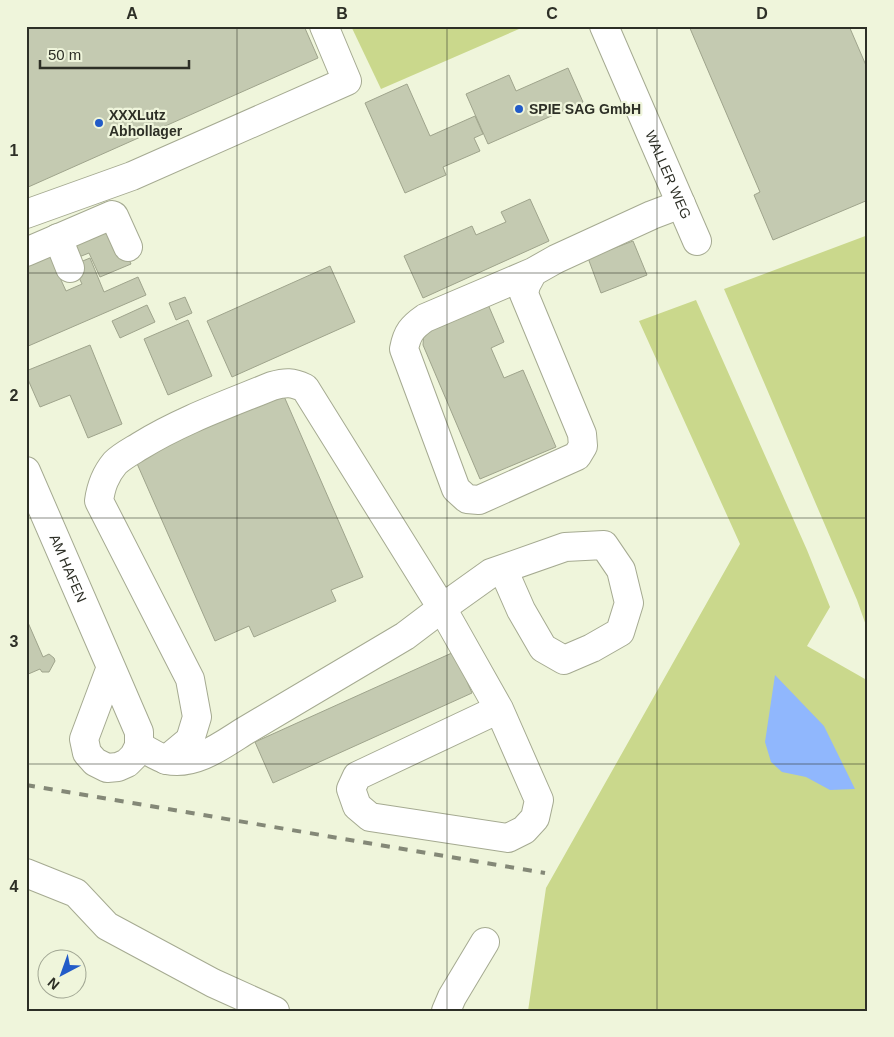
<svg xmlns="http://www.w3.org/2000/svg" width="894" height="1037" font-family="Arial,sans-serif">
<style>
.green{fill:#cad88c}
.water{fill:#90b7fd}
.building{fill:#c4cab1;stroke:#9fa48c}
.lines{fill:none;stroke-linecap:round;stroke-linejoin:round}
.minor-casing{stroke:#a5aa91;stroke-width:30}
.minor{stroke:#fff;stroke-width:28}
.rail{stroke:#848877;stroke-width:4;stroke-dasharray:9 9;stroke-linecap:butt}
.grid{fill:none;stroke:#2d2f26;stroke-width:1;stroke-opacity:0.55}
.poi-dot{fill:#225bc8;stroke:#eff5db;stroke-width:2}
.labels{text-anchor:middle;dominant-baseline:central;stroke-width:4.5;stroke-linejoin:round;paint-order:stroke}
.poi-label{font-size:14px;font-weight:bold;fill:#2d2f26;stroke:#eff5db;text-anchor:start}
.street-label{font-size:14px;fill:#2d2f26;stroke:#eff5db}
.neatline{fill:none;stroke:#2d2f26;stroke-width:2}
.grid-label{font-size:16px;text-anchor:middle;font-weight:bold;fill:#2d2f26}
</style>
<rect width="100%" height="100%" fill="#eff5db"/>
<g class="green">
<path d="M351,26H526L381,89Z"/>
<path d="M868,235V631L857,600L724,289Z"/>
<path d="M696,300L807,550L830,607L807,646L865,679L868,686V1011H528L546,888L740,544L639,321Z"/>
</g>
<path class="water" d="M775,675L824,726L855,789L830,790L806,777L782,772L771,762L765,742Z"/>
<g class="building">
<path d="M26,26H304L318,58L26,188Z"/>
<path d="M689,26H849L868,70V200L773,240L754,195L760,192Z"/>
<path d="M568,68L583,102L488,144L466,94L509,75L516,91Z"/>
<path d="M407,84L430,136L475,116L483,134L474,138L480,151L443,167L446,175L405,193L365,103Z"/>
<path d="M530,199L549,241L423,298L404,256L472,226L476,235L506,222L501,212Z"/>
<path d="M111,219L131,264L100,277L89,253L79,257L70,237Z"/>
<path d="M633,241L647,275L601,293L588,258Z"/>
<path d="M48,251L66,291L82,284L73,265L90,258L104,292L138,277L146,295L26,347V261Z"/>
<path d="M330,266L355,322L232,377L207,321Z"/>
<path d="M185,297L192,313L176,320L169,303Z"/>
<path d="M487,302L504,342L491,348L504,378L523,370L556,447L480,479L423,345L424,328Z"/>
<path d="M147,305L155,322L120,338L112,321Z"/>
<path d="M188,320L212,376L168,395L144,339Z"/>
<path d="M90,345L122,424L88,438L70,395L40,407L26,375V371Z"/>
<path d="M283,394L363,577L331,590L336,601L254,637L249,626L215,641L135,459Z"/>
<path d="M26,618L43,657L49,654L54,658L55,661L49,672H42L40,669L26,675Z"/>
<path d="M454,652L472,693L273,783L255,742Z"/>
</g>
<g class="lines">
<g class="minor-casing">
<g id="minor">
<path id="s1" d="M604,26L697,241"/>
<path d="M26,214L132,176L347,81L324,26"/>
<path d="M58,238L70,268"/>
<path d="M26,252L112,215L114,216L128,247"/>
<path d="M533,272L526,285L524,294L582,434L583,446L577,456L479,500L467,499L456,489L404,349C407,333 412,327 425,318L533,272L556,259L652,215L681,204"/>
<path id="s2" d="M26,471L111,667L139,732V746L134,756L127,763L118,767L107,768L95,762L87,753L84,739L111,667"/>
<path d="M139,746C147,750 159,758 167,760C194,766 221,746 243,732L405,636L442,608L491,573L565,547L604,545L621,570L629,603L620,632L592,648L564,660L543,648L521,610L503,569"/>
<path d="M166,760L190,740L197,717L190,679L99,501C101,486 105,475 115,463C122,456 132,451 140,446C180,421 228,404 272,386C286,382 292,382 305,388L442,608L499,709L539,800L535,818L524,830L508,838L370,817L357,806L351,789L357,776L499,709"/>
<path d="M26,873L76,893L107,926L213,983L275,1011"/>
<path d="M446,1011L452,997L485,942"/>
</g>
</g>
<use href="#minor" class="minor"/>
<path class="rail" d="M26,785L545,873"/>
</g>
<path class="grid" d="M237,26V1011M447,26V1011M657,26V1011M26,273H868M26,518H868M26,764H868"/>
<g class="poi-dot">
<circle cx="519" cy="109" r="5"/>
<circle cx="99" cy="123" r="5"/>
</g>
<g class="labels">
<g class="poi-label">
<text x="529" y="109">SPIE SAG GmbH</text>
<text x="109" y="115">XXXLutz<tspan x="109" dy="16">Abhollager</tspan></text>
</g>
<g class="street-label">
<text stroke="none"><textPath href="#s1" startOffset="162">WALLER WEG</textPath></text>
<text stroke="none"><textPath href="#s2" startOffset="106">AM HAFEN</textPath></text>
</g>
</g>
<rect width="894" height="1037" fill="none" stroke="#eff5db" stroke-width="55"/>
<g transform="translate(62 974) rotate(221)"><circle r="24" fill="#eff5db" stroke="#a1a693"/>
<path d="M0-4L9 19L0 12L-9 19Z" fill="#225bc8"/>
<text y="-8" font-size="14" font-weight="bold" text-anchor="middle" fill="#2d2f26">N</text>
</g>
<path d="M40 60v8h149v-8" fill="none" stroke="#2d2f26" stroke-width="2.5"/>
<text x="48" y="60" font-size="15" fill="#2d2f26" stroke="#eff5db" stroke-width="4" paint-order="stroke">50 m</text>
<rect x="28" y="28" width="838" height="982" class="neatline"/>
<g class="grid-label">
<text x="132" y="19">A</text>
<text x="342" y="19">B</text>
<text x="552" y="19">C</text>
<text x="762" y="19">D</text>
<text x="14" y="156">1</text>
<text x="14" y="401">2</text>
<text x="14" y="647">3</text>
<text x="14" y="892">4</text>
</g>
</svg>
